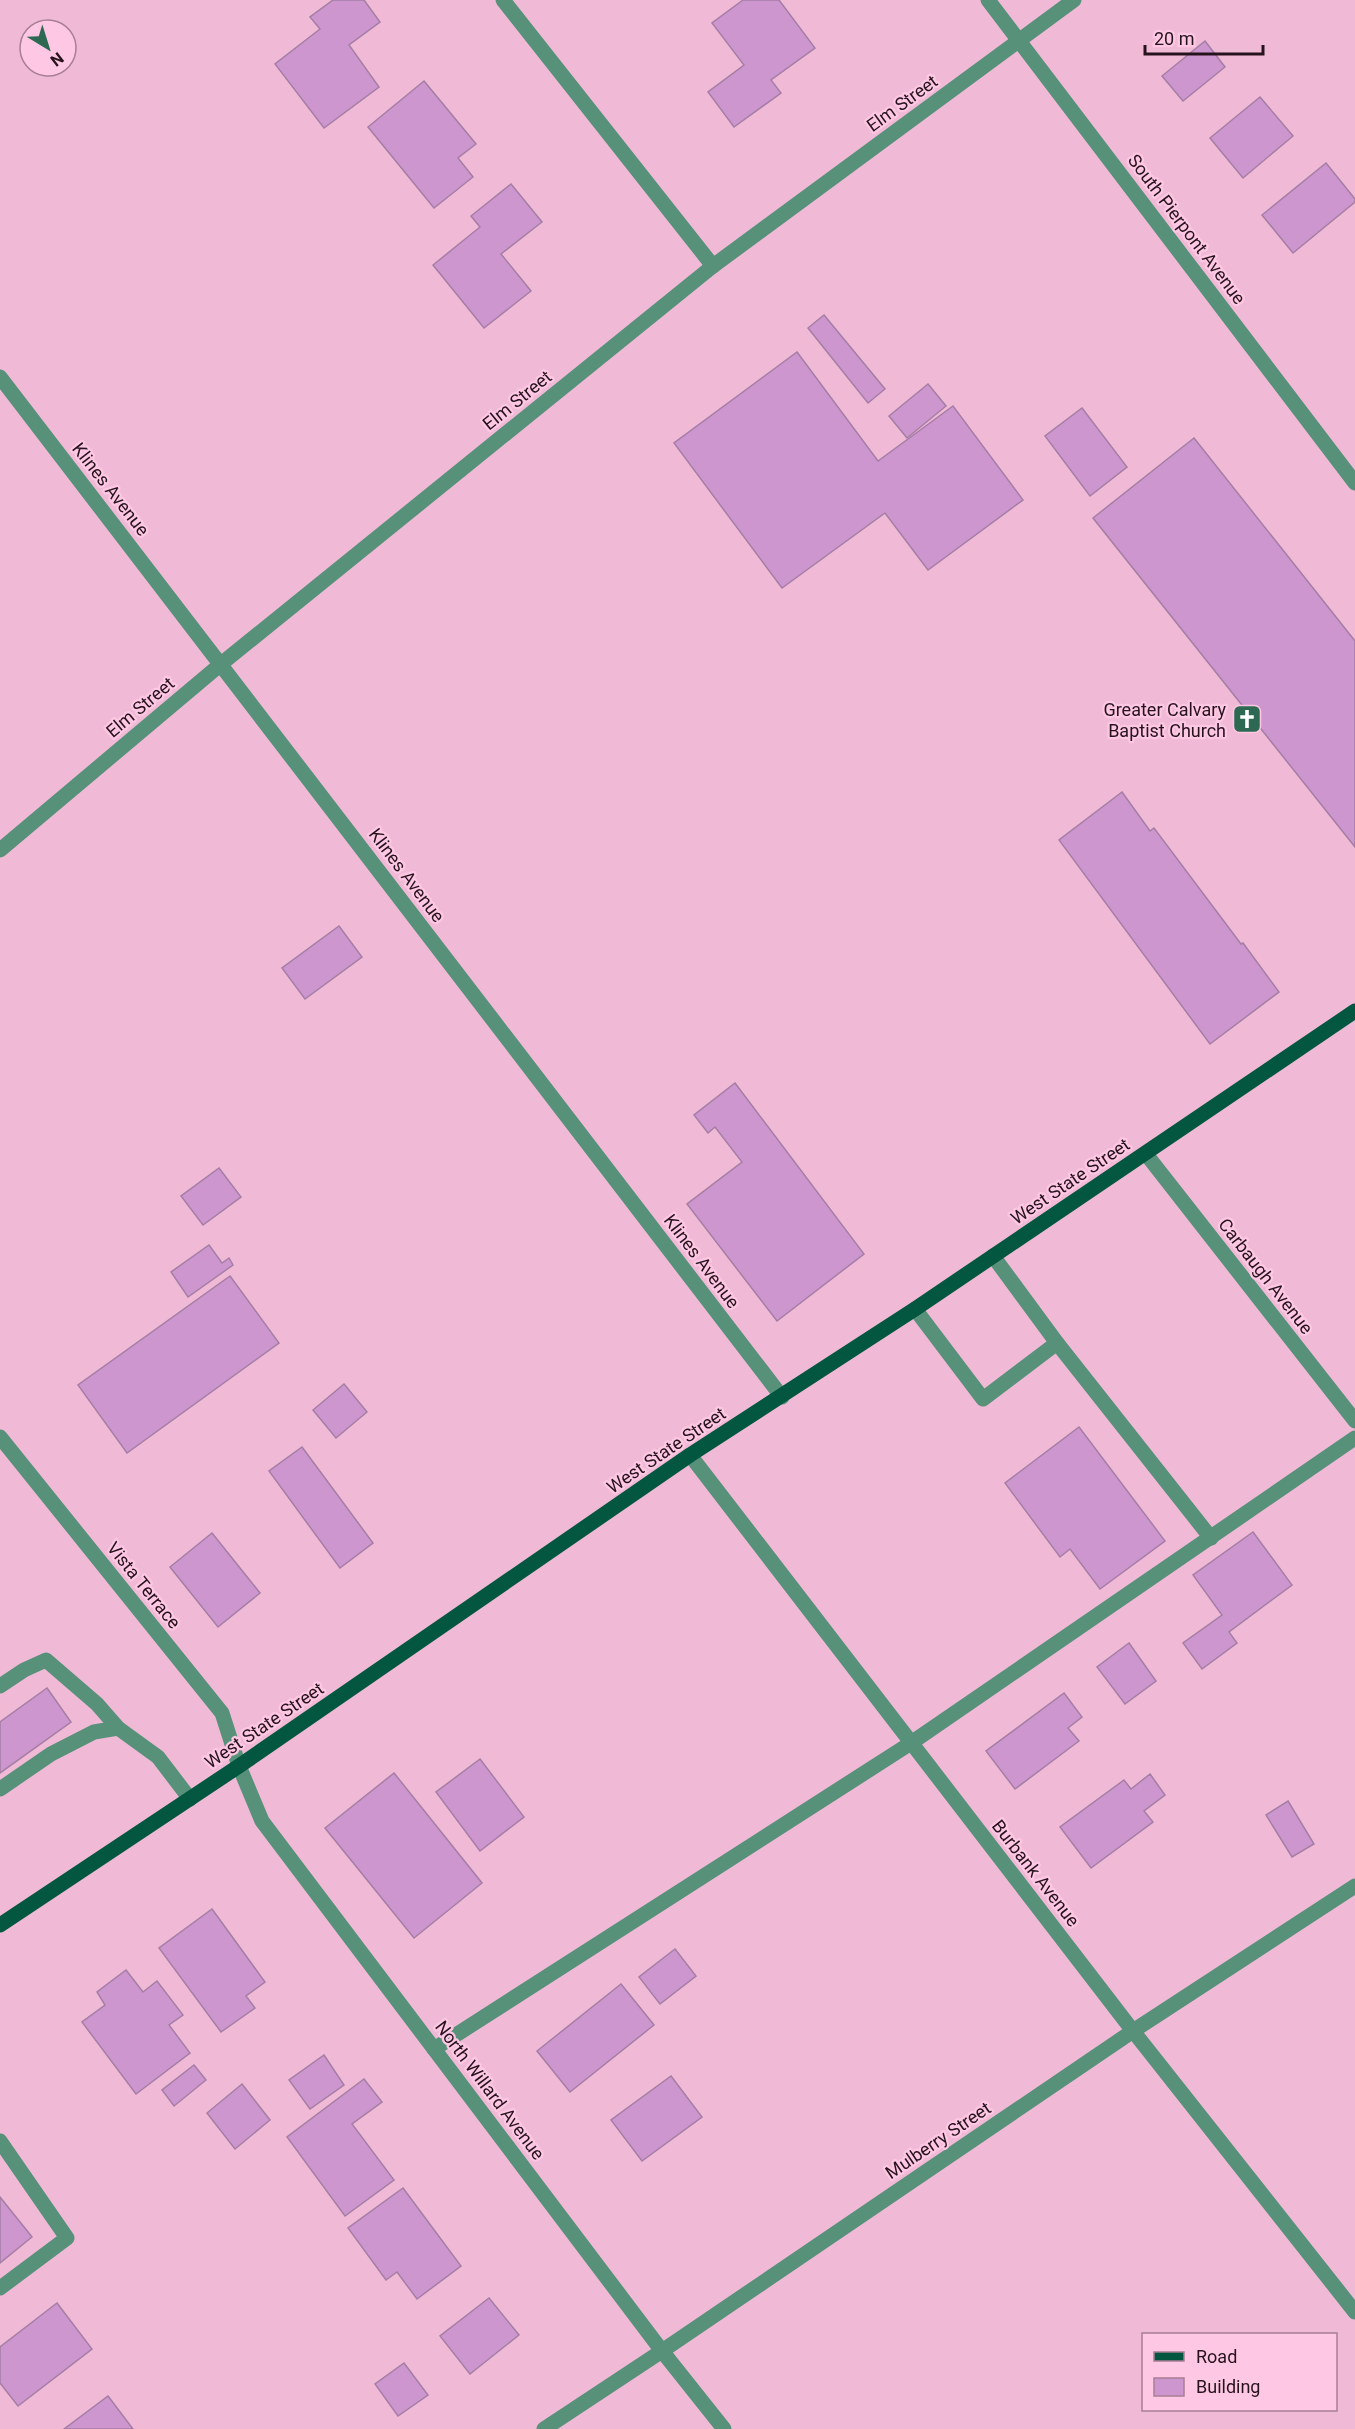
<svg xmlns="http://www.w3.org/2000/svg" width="1355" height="2429" font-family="Roboto,sans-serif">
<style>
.building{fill:#ce96ce;stroke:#a57ea5;stroke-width:1.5}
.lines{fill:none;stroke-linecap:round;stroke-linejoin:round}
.service{stroke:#57917a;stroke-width:15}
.minor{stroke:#57917a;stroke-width:15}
.tertiary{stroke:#57917a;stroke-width:15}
.primary{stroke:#03563f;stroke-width:15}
.labels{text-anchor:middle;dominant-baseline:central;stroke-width:4.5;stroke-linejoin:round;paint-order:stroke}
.street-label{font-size:18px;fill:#26131d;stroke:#fec7e3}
.poi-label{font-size:18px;fill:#26131d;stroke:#fec7e3;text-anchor:end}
</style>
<rect width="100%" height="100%" fill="#f0bad6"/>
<g class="building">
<path d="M333,0H364L380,22L349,45L379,87L324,128L275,64L320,29L310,17Z"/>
<path d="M743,0H779L815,48L771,80L781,93L734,127L708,92L744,65L712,23Z"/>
<path d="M1205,41L1225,67L1183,101L1162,76Z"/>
<path d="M424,81L476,144L458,158L473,177L434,208L368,127Z"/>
<path d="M1260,97L1293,136L1243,178L1210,138Z"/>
<path d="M1326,163L1355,199V202L1293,253L1262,215Z"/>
<path d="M511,184L542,222L501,254L531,291L484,328L433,265L480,227L471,216Z"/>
<path d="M824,315L885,389L868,403L808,328Z"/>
<path d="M797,352L878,461L953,406L1023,500L928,570L885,513L782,588L674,443Z"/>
<path d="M928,384L946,406L907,438L889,416Z"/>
<path d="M1082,408L1127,467L1090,496L1045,436Z"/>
<path d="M1194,438L1355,641V847L1093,518Z"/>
<path d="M1122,792L1150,831L1154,828L1241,944L1243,943L1279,992L1210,1044L1059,840Z"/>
<path d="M339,926L362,957L305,999L282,968Z"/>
<path d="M735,1083L864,1254L777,1321L687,1204L742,1162L715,1127L708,1133L694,1115Z"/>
<path d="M219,1168L241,1197L203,1225L181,1196Z"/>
<path d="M209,1245L222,1263L229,1258L233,1265L188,1297L171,1272Z"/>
<path d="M230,1276L279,1343L127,1453L78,1385Z"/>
<path d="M344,1384L367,1412L336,1438L313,1410Z"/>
<path d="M1079,1427L1165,1541L1100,1589L1070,1549L1060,1557L1005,1483Z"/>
<path d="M302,1447L373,1543L340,1568L269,1471Z"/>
<path d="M1253,1532L1292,1585L1229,1632L1237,1643L1202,1669L1183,1643L1222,1615L1193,1575Z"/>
<path d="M212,1533L260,1593L218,1627L170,1567Z"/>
<path d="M1129,1643L1156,1681L1125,1704L1097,1667Z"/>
<path d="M47,1688L71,1722L0,1773V1722Z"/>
<path d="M1064,1693L1082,1717L1068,1728L1079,1741L1015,1789L986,1751Z"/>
<path d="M480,1759L524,1817L480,1851L436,1792Z"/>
<path d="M394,1773L482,1883L414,1938L325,1828Z"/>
<path d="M1150,1774L1165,1795L1144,1811L1153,1822L1091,1868L1060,1827L1124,1780L1131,1789Z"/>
<path d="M1288,1801L1314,1844L1292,1857L1266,1815Z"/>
<path d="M212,1909L265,1982L246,1996L255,2008L221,2032L159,1948Z"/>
<path d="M675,1949L696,1976L660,2004L639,1977Z"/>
<path d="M126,1970L143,1992L157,1981L183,2015L169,2025L190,2053L136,2094L82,2022L105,2005L97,1992Z"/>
<path d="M621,1984L654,2025L570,2092L537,2051Z"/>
<path d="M324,2055L344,2085L310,2109L289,2080Z"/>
<path d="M194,2065L206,2080L174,2106L162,2090Z"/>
<path d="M671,2076L702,2117L642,2161L611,2120Z"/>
<path d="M364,2079L382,2102L352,2124L394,2180L345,2216L287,2137Z"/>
<path d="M242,2084L270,2120L235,2149L207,2113Z"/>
<path d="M403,2188L461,2266L417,2299L397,2272L386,2280L348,2228Z"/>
<path d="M0,2197L32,2237L0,2263Z"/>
<path d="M489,2298L519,2335L470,2374L440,2336Z"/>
<path d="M57,2303L92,2349L18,2406L0,2383V2347Z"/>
<path d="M404,2363L428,2395L398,2416L375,2384Z"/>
<path d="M108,2396L133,2429H64Z"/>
</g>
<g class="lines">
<g class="service">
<path d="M915,1309L983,1399L1057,1343L993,1256"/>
<path d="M1057,1343L1211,1538"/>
<path d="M0,1686L24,1670L46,1660L97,1704L118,1728"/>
<path d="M0,1789L51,1754L94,1732L118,1728L158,1757L190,1799"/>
<path d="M434,2049L911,1743L1355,1438"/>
<path d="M0,2141L67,2238L0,2288"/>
</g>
<g class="minor">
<path d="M503,0L713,266"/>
<path d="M0,377L782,1397"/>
<path d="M0,850L221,664L713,266L1074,0"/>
<path d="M1146,1154L1355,1421"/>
<path d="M0,1437L222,1713L239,1766L262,1821L662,2351L724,2429"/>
<path d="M690,1455L1133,2031L1355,2312"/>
<path d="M544,2429L662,2351L1133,2031L1355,1886"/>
</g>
<path class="tertiary" d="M988,0L1355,483"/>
<path class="primary" d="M0,1925L239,1766L690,1455L915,1309L1355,1011"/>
</g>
<defs>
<g id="church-square" transform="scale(1.5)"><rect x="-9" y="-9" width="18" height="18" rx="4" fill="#2c6852" stroke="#fec7e3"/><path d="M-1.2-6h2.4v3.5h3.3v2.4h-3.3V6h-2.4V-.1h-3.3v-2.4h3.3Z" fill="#fff"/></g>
</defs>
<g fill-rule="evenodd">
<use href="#church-square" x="1247" y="719"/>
</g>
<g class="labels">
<g class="street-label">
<text transform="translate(902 103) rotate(-36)">Elm Street</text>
<text transform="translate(1187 229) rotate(53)">South Pierpont Avenue</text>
<text transform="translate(517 400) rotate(-39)">Elm Street</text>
<text transform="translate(111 489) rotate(52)">Klines Avenue</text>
<text transform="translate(140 707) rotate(-40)">Elm Street</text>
<text transform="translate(407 875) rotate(53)">Klines Avenue</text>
<text transform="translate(1070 1181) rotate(-34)">West State Street</text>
<text transform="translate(702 1261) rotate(53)">Klines Avenue</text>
<text transform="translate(1266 1276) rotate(52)">Carbaugh Avenue</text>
<text transform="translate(666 1450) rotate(-34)">West State Street</text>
<text transform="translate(144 1585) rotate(51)">Vista Terrace</text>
<text transform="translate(264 1725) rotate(-34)">West State Street</text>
<text transform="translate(1036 1873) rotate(52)">Burbank Avenue</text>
<text transform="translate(490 2090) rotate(53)">North Willard Avenue</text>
<text transform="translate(938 2140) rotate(-34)">Mulberry Street</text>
</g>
<g class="poi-label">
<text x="1226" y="709">Greater Calvary<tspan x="1226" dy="21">Baptist Church</tspan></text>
</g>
</g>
<rect x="1142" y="2333" width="195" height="78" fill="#fec7e3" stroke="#a87f94" stroke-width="1.5"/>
<rect x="1154" y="2352" width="30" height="9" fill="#03563f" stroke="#a87f94" stroke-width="1.5"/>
<text x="1196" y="2363" font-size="18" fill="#26131d">Road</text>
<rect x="1154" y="2378" width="30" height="18" fill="#ce96ce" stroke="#a87f94" stroke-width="1.5"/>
<text x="1196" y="2393" font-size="18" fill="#26131d">Building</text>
<g transform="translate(48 48) rotate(142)"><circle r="28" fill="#fec7e3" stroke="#a87f94" stroke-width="1.5"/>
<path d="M0-4.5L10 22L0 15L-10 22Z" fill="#2c6852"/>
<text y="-9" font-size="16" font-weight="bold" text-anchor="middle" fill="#26131d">N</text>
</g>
<path d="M1145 45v9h118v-9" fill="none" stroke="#26131d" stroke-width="3"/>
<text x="1154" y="45" font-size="18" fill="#26131d" stroke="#fec7e3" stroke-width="4.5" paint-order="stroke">20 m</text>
</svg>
